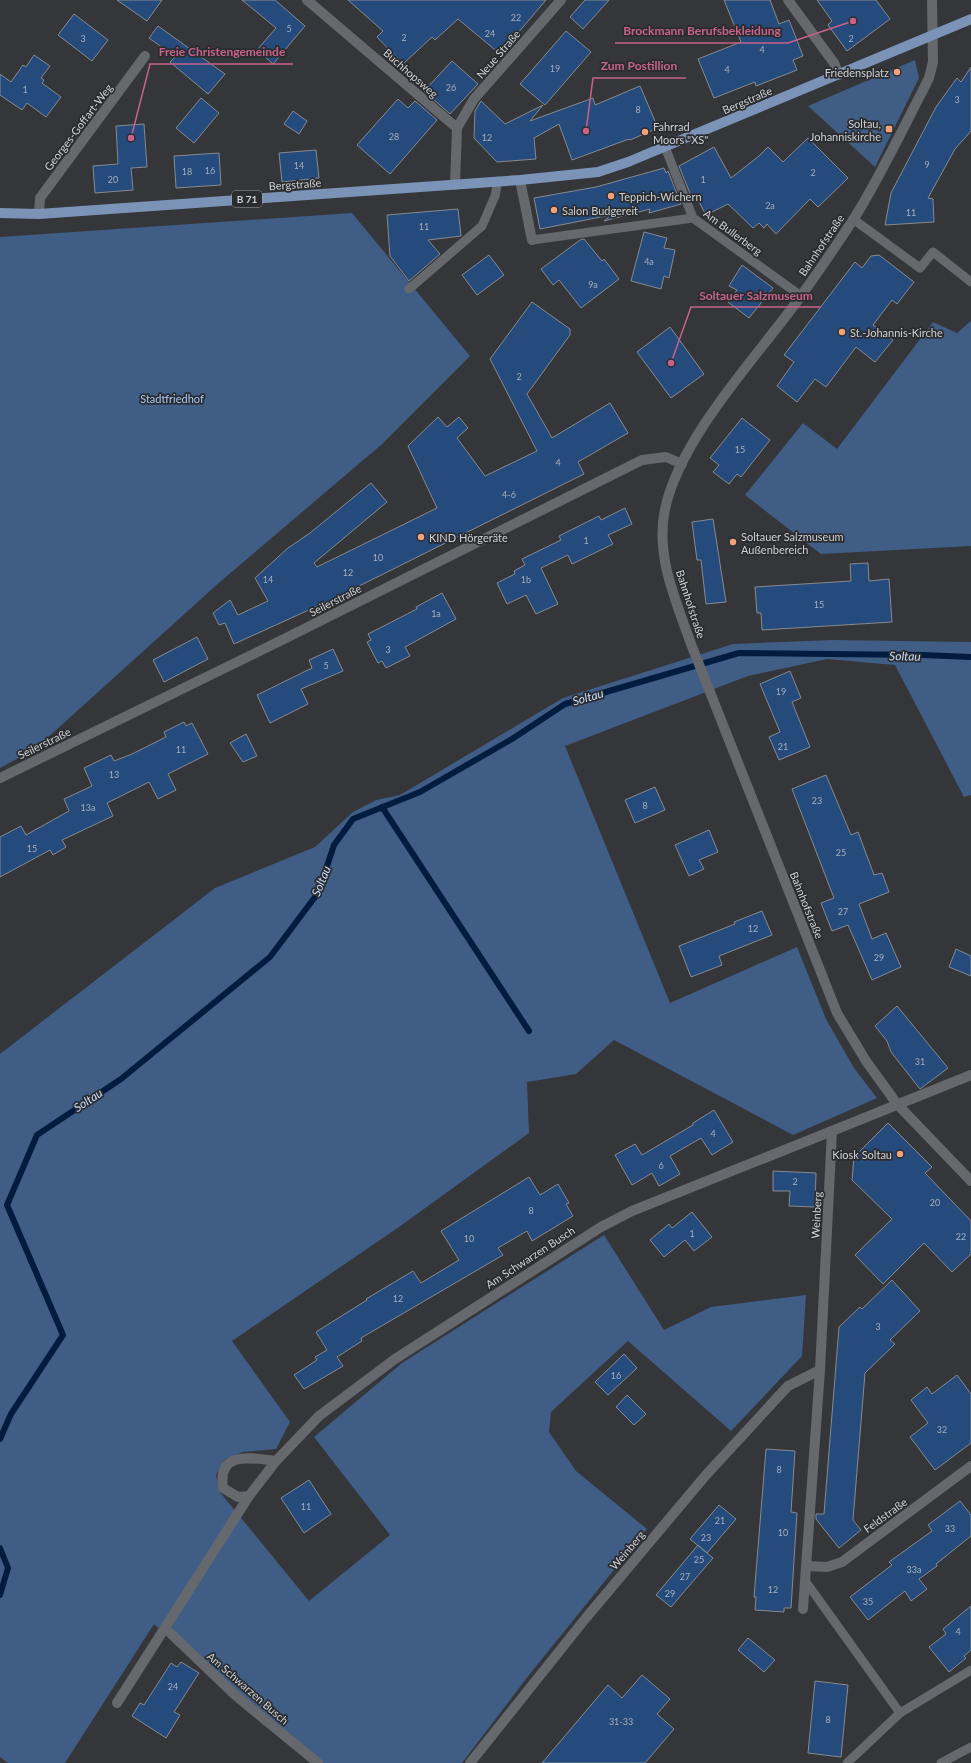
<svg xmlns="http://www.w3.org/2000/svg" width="971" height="1763" font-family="Lato,sans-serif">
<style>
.green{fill:#405d86}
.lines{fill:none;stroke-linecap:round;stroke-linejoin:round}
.stream{stroke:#021c3f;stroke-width:6}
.building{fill:#254a7c;stroke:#878a8f}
.service{stroke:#65686d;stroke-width:9}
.minor{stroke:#65686d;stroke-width:10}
.primary{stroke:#7a93b7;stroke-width:10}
.poi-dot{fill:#f1a27b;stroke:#2a2c30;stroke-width:1.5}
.labels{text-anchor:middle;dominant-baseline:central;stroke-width:3.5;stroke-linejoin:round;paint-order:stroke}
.number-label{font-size:9px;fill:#a5afbe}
.shield{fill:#2a2c30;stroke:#9ea0a3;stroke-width:1}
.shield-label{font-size:10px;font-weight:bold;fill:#d0d1d4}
.street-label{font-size:11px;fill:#d0d1d4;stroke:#2a2c30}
.poi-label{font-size:11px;fill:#d0d1d4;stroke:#2a2c30;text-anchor:start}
.park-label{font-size:11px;fill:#a9caf9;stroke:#2a2c30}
.water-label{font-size:12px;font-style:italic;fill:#c6ddfc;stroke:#2a2c30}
.leader{fill:none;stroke:#c8628b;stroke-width:1.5}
.callout-dot{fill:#c8628b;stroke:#2a2c30;stroke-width:1.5}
.callout-label{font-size:12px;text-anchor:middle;font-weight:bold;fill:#c8628b;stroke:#2a2c30;stroke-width:3.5;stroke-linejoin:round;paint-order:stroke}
</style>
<rect width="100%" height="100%" fill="#34363a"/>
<g class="green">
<path d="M915,60L919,78L875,167L808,106Z"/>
<path d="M352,213L470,356L381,445L221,581L35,749L0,768V237Z"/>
<path d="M971,321V546L821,554L745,495L803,423L837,449L933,322L957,333Z"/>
<path d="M832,640L971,642V795L964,797L895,665L827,659L748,676L565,746L670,1003L797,947L826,1019L854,1068L877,1098L793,1135L614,1040L576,1074L527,1082L529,1133L399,1227L232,1341L290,1422L276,1449L243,1452L225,1459L216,1475L219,1491L309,1601L390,1535L314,1437L402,1363L604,1235L664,1330L711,1307L806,1295L802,1356L731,1431L628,1341L551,1412L549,1432L576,1471L647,1529L529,1675L462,1763H315L231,1697L154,1624L65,1763H8L0,1757V1054L215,888L315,847L353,812L376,800L400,795L563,698L733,644Z"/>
</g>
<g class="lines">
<g class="stream">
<path d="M382,807L529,1031"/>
<path d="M0,1439L11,1414L63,1335L7,1205L37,1135L121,1079L270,957L318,893L334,845L353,819L420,792L512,739L565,704L739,653L923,655L971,657"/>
<path d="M0,1548L8,1568L0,1595"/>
</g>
</g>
<g class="building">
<path d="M117,0H162L147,21Z"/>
<path d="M242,0H275L305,26L273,64L257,50L276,28Z"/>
<path d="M348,0H546L500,54L458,19L435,40L432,37L403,64L377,37L383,31Z"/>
<path d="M585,0H609L583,29L570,17Z"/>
<path d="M724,0H770L779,24L789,20L803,56L793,60L797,70L756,86L755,82L714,98L698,59L741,42Z"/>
<path d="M817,0H876L890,19L847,51L828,25L832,21Z"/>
<path d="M74,14L108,40L92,61L58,35Z"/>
<path d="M158,26L225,74L208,94L170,62L175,57L149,38Z"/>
<path d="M566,31L591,52L545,105L520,84Z"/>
<path d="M34,55L50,66L41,78L44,80L42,83L61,97L46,117L27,103L22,110L0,95V74L11,82L23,65L26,67Z"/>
<path d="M452,61L478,84L450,114L424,91Z"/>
<path d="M971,67V131L955,149L928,198L933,199L934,222L885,225L891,193L936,107L957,78L961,82Z"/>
<path d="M640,86L658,128L630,140L629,139L572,160L559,124L534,138L536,159L497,162L474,138L475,111L481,101L505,124L543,105L530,121L593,98L595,105Z"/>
<path d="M201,98L219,113L194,143L176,128Z"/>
<path d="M398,99L408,108L415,101L437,120L390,174L357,145Z"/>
<path d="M293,111L307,121L299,134L284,124Z"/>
<path d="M144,124L147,167L131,168L133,190L95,193L93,166L118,164L116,126Z"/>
<path d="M808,138L848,178L818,207L810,199L776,234L767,224L764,228L759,223L753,228L728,204L706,215L698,200L693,201L679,166L714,147L731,178L759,156L768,147L783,162Z"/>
<path d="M316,150L319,178L282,182L279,153Z"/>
<path d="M219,153L221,185L176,188L174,156Z"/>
<path d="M664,168L666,173L668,171L681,204L649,213L650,209L604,221L611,215L540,229L534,198L596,187Z"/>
<path d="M458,209L461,236L428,240L440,254L409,281L390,256L387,215Z"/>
<path d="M644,232L667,238L664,248L675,250L669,278L664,276L661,289L631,281Z"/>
<path d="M584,239L602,261L604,259L619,279L581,308L559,280L553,285L541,269L580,240Z"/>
<path d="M489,255L504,275L477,295L462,275Z"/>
<path d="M879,255L914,282L897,304L892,300L873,325L893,340L875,362L856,347L826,387L815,379L797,402L777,386L794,362L784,355L855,262L862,268L871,256Z"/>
<path d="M742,265L773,288L749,318L728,302L737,290L729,286Z"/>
<path d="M532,302L570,329V335L527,394L552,438L610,403L628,433L578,462L584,474L333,599L234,644L225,623L219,625L213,613L230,600L238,615L268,601L255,578L288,548L310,533L371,483L387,502L314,563L317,567L437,508L408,446L438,417L447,427L459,417L468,428L457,438L485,476L537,451L490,359Z"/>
<path d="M670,327L704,374L671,398L637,352Z"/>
<path d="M742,418L770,440L741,477L737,474L729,484L713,472L719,465L710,458Z"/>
<path d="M625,508L632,524L608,535L613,544L572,564L568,555L541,568L558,604L536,614L526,595L507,604L497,583L515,574L514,571L525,565L522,559L561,540L559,536L599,516L601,520Z"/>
<path d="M713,519L726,602L706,604L701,560H697L692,522Z"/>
<path d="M868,563L869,581L889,579L892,622L762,630L761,613H757L755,587L851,581L850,564Z"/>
<path d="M442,593L456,619L405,647L410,656L386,668L382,661L378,663L367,642L371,640L368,634L417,609L416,607Z"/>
<path d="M197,637L208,659L164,682L153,660Z"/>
<path d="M333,649L343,671L301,689L308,704L270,723L257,695L312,668L309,660Z"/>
<path d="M790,671L801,698L792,702L810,747L779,760L769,737L780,732L760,684Z"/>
<path d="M184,722L186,726L192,723L208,754L168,774L176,790L158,799L149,782L107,803L113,816L62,840L66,847L53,855L50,850L0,877V837L21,826L26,835L69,811L64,799L92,786L84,768L111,755L114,761L132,754L166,737L164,732Z"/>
<path d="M246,734L257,756L243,762L230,743Z"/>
<path d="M826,775L851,835L858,832L874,875L882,873L889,892L859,904L872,939L886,933L901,967L872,980L848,925L832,931L821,903L834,898L792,789Z"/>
<path d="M655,787L665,810L635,823L625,800Z"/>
<path d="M709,830L718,852L699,860L704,869L689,876L675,845Z"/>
<path d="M762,911L772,935L719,956L722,965L691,977L679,946L735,924L734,922Z"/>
<path d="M956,949L971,956V976L949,967Z"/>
<path d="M897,1006L948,1068L920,1089L891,1052L887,1041L875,1026Z"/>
<path d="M714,1110L733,1142L712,1155L701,1138L670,1156L680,1174L659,1186L652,1173L632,1185L615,1155L635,1144L642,1155L693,1125V1123Z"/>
<path d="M888,1123L932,1167L925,1173L971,1221V1254L952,1272L924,1243L883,1284L855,1255L892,1219L852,1180L854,1157Z"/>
<path d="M773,1171L816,1173L815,1207L789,1206L790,1191H773Z"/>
<path d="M529,1177L540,1195L558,1184L569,1203L566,1204L573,1216L532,1241L527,1231L498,1248L503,1255L361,1338L362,1341L337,1357L343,1366L304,1389L294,1375L317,1360L315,1357L327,1350L316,1332L367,1300L366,1299L413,1271L421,1283L459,1260L441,1231Z"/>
<path d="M692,1212L712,1237L694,1251L685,1240L664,1257L650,1240L669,1224L672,1228Z"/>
<path d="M892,1280L920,1311L890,1340L895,1344L865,1373L853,1520L861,1530L839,1548L816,1519V1514H824L839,1327L860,1307L862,1309Z"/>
<path d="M624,1354L637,1368L608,1395L595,1382Z"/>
<path d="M957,1375L971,1394V1443L935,1470L910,1437L928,1423L911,1400L927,1387L932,1394Z"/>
<path d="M627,1395L646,1414L634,1425L616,1407Z"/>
<path d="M766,1449L795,1451L791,1512L797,1513L791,1608H784V1612L755,1610L756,1597H754Z"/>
<path d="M309,1480L331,1514L304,1533L281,1498Z"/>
<path d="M960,1501L971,1515V1536L936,1564L937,1566L919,1579L927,1589L911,1601L905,1591L868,1620L850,1597L892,1565L889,1562L932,1531L928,1525Z"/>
<path d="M719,1505L736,1519L707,1553L713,1558L671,1607L656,1595L698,1545L707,1553L690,1539Z"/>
<path d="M971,1606V1650L964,1656L966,1658L949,1672L929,1647L946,1634L943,1629Z"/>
<path d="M748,1638L775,1660L764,1672L738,1650Z"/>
<path d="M181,1662L199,1673L174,1712L180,1715L166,1738L132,1716L140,1703L144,1705L171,1663L177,1667Z"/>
<path d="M642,1675L670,1699L657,1714L674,1729L645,1763H542L608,1685L622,1698Z"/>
<path d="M815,1681L848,1685L841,1757L808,1753Z"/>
</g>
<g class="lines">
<g class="service">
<path d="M665,147L693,218L801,296"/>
<path d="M853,219L920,268L933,252L971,282"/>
<path d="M532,240L693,218"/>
<path d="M409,289L482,226L495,196L498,181"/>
<path d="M806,1582L900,1713"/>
<path d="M847,1763L900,1713L971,1670"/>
<path d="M941,1763L971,1747"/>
</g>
<g class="minor">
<path d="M307,0L457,128"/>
<path d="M788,0L834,63L839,75"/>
<path d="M932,0L933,62L929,78L922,92C900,134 878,181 853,220C836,246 818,272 801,296C757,357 681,436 665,509C655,555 676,601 691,644L837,1013L866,1061L897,1104L971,1181"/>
<path d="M520,180L532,240"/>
<path d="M455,185L457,128L474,99L561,0"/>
<path d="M39,214L40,198L145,56"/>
<path d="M0,778L282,640L642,460L666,457L682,464"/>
<path d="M276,1461L249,1496L238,1497L223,1488C217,1450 252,1458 276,1461L319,1416L395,1359L601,1227L632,1211L832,1131"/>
<path d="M807,1566L827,1567L842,1562L971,1466"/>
<path d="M803,1609L820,1370L832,1131L971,1075"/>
<path d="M165,1628L235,1695L318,1763"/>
<path d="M117,1703L249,1496"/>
<path d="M470,1763L585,1619L706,1475L788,1386L820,1370"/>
</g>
<path class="primary" d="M0,213L39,214L520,180L598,172L628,162L971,19"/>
</g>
<g class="poi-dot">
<circle cx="897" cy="72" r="4"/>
<rect x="885" y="125" width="8" height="8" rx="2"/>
<circle cx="645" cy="132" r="4"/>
<circle cx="611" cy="196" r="4"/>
<circle cx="554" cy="210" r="4"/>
<circle cx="842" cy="332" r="4"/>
<circle cx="421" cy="537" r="4"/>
<circle cx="733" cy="542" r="4"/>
<circle cx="900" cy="1154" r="4"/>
</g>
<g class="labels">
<g class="number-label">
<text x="516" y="17">22</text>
<text x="289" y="28">5</text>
<text x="490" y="33">24</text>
<text x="404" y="37">2</text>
<text x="83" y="38">3</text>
<text x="851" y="38">2</text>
<text x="762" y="49">4</text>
<text x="555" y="68">19</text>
<text x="727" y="69">4</text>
<text x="451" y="87">26</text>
<text x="25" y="89">1</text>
<text x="957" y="99">3</text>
<text x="638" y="109">8</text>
<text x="394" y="136">28</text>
<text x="487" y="137">12</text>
<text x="927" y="164">9</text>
<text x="299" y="165">14</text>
<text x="210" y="170">16</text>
<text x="187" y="171">18</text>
<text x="813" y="172">2</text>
<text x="113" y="179">20</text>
<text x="703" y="179">1</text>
<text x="770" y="205">2a</text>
<text x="911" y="212">11</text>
<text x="424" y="226">11</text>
<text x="649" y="261">4a</text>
<text x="593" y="284">9a</text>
<text x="519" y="376">2</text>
<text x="740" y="449">15</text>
<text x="558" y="462">4</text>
<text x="509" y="494">4-6</text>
<text x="586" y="540">1</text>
<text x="378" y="557">10</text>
<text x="348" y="572">12</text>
<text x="268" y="579">14</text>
<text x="526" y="579">1b</text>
<text x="819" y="604">15</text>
<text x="436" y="613">1a</text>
<text x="388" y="649">3</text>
<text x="326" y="665">5</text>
<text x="781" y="691">19</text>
<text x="783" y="746">21</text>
<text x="181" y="749">11</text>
<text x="114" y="774">13</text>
<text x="817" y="800">23</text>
<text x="645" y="805">8</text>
<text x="88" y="807">13a</text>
<text x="32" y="848">15</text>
<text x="841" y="852">25</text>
<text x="843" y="911">27</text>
<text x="753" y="928">12</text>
<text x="879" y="957">29</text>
<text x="920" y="1061">31</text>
<text x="713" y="1133">4</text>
<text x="661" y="1165">6</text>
<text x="795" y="1181">2</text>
<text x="935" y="1202">20</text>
<text x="531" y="1210">8</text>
<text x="692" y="1233">1</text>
<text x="961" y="1236">22</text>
<text x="469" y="1238">10</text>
<text x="398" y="1298">12</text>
<text x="878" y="1326">3</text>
<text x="616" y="1375">16</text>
<text x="942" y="1429">32</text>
<text x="779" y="1469">8</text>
<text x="306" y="1506">11</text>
<text x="720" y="1520">21</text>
<text x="950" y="1528">33</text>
<text x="783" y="1532">10</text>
<text x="706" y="1537">23</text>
<text x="699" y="1559">25</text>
<text x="914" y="1569">33a</text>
<text x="685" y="1576">27</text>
<text x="773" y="1589">12</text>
<text x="670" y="1593">29</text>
<text x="868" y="1601">35</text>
<text x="958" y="1631">4</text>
<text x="173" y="1686">24</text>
<text x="828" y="1719">8</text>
<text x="621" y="1721">31-33</text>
</g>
<rect class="shield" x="232" y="191" width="30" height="16" rx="3"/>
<g class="shield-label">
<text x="247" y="199">B 71</text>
</g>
<g class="street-label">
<text transform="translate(498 54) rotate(-49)">Neue Straße</text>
<text transform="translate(411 73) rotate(41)">Buchhopsweg</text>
<text transform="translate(747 100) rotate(-23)">Bergstraße</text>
<text transform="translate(78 127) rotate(-53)">Georges-Goffart-Weg</text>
<text transform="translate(295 184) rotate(-4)">Bergstraße</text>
<text transform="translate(733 232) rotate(36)">Am Bullerberg</text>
<text transform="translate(821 245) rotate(-56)">Bahnhofstraße</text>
<text transform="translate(335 600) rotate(-27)">Seilerstraße</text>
<text transform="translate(691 604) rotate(72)">Bahnhofstraße</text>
<text transform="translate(44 743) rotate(-26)">Seilerstraße</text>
<text transform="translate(807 905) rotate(68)">Bahnhofstraße</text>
<text transform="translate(816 1215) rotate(-87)">Weinberg</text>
<text transform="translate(530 1257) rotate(-33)">Am Schwarzen Busch</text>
<text transform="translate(885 1515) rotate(-36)">Feldstraße</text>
<text transform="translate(627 1550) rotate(-50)">Weinberg</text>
<text transform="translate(248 1688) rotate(41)">Am Schwarzen Busch</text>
</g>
<g class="poi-label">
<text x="889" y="72" text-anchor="end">Friedensplatz</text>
<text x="881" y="123" text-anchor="end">Soltau,<tspan x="881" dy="13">Johanniskirche</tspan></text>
<text x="653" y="126">Fahrrad<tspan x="653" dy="13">Moors "XS"</tspan></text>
<text x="619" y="196">Teppich-Wichern</text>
<text x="562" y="210">Salon Budgereit</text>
<text x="850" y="332">St.-Johannis-Kirche</text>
<text x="741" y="536">Soltauer Salzmuseum<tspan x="741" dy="13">Außenbereich</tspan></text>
<text x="429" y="537">KIND Hörgeräte</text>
<text x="892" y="1154" text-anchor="end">Kiosk Soltau</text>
</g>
<g class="park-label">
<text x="172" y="398">Stadtfriedhof</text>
</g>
<g class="water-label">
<text transform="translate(905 656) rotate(1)">Soltau</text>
<text transform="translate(588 697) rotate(-16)">Soltau</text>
<text transform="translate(321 881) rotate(-68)">Soltau</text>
<text transform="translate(88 1100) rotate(-33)">Soltau</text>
</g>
</g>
<path class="leader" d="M853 21L788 43H615M131 138L150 64H293M586 131L593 78H686M671 363L691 307H821"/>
<g class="callout-dot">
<circle cx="853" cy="21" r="4"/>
<circle cx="131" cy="138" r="4"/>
<circle cx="586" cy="131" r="4"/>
<circle cx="671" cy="363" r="4"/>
</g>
<g class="callout-label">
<text x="702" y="35">Brockmann Berufsbekleidung</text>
<text x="222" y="56">Freie Christengemeinde</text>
<text x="639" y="70">Zum Postillion</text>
<text x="756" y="300">Soltauer Salzmuseum</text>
</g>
</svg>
